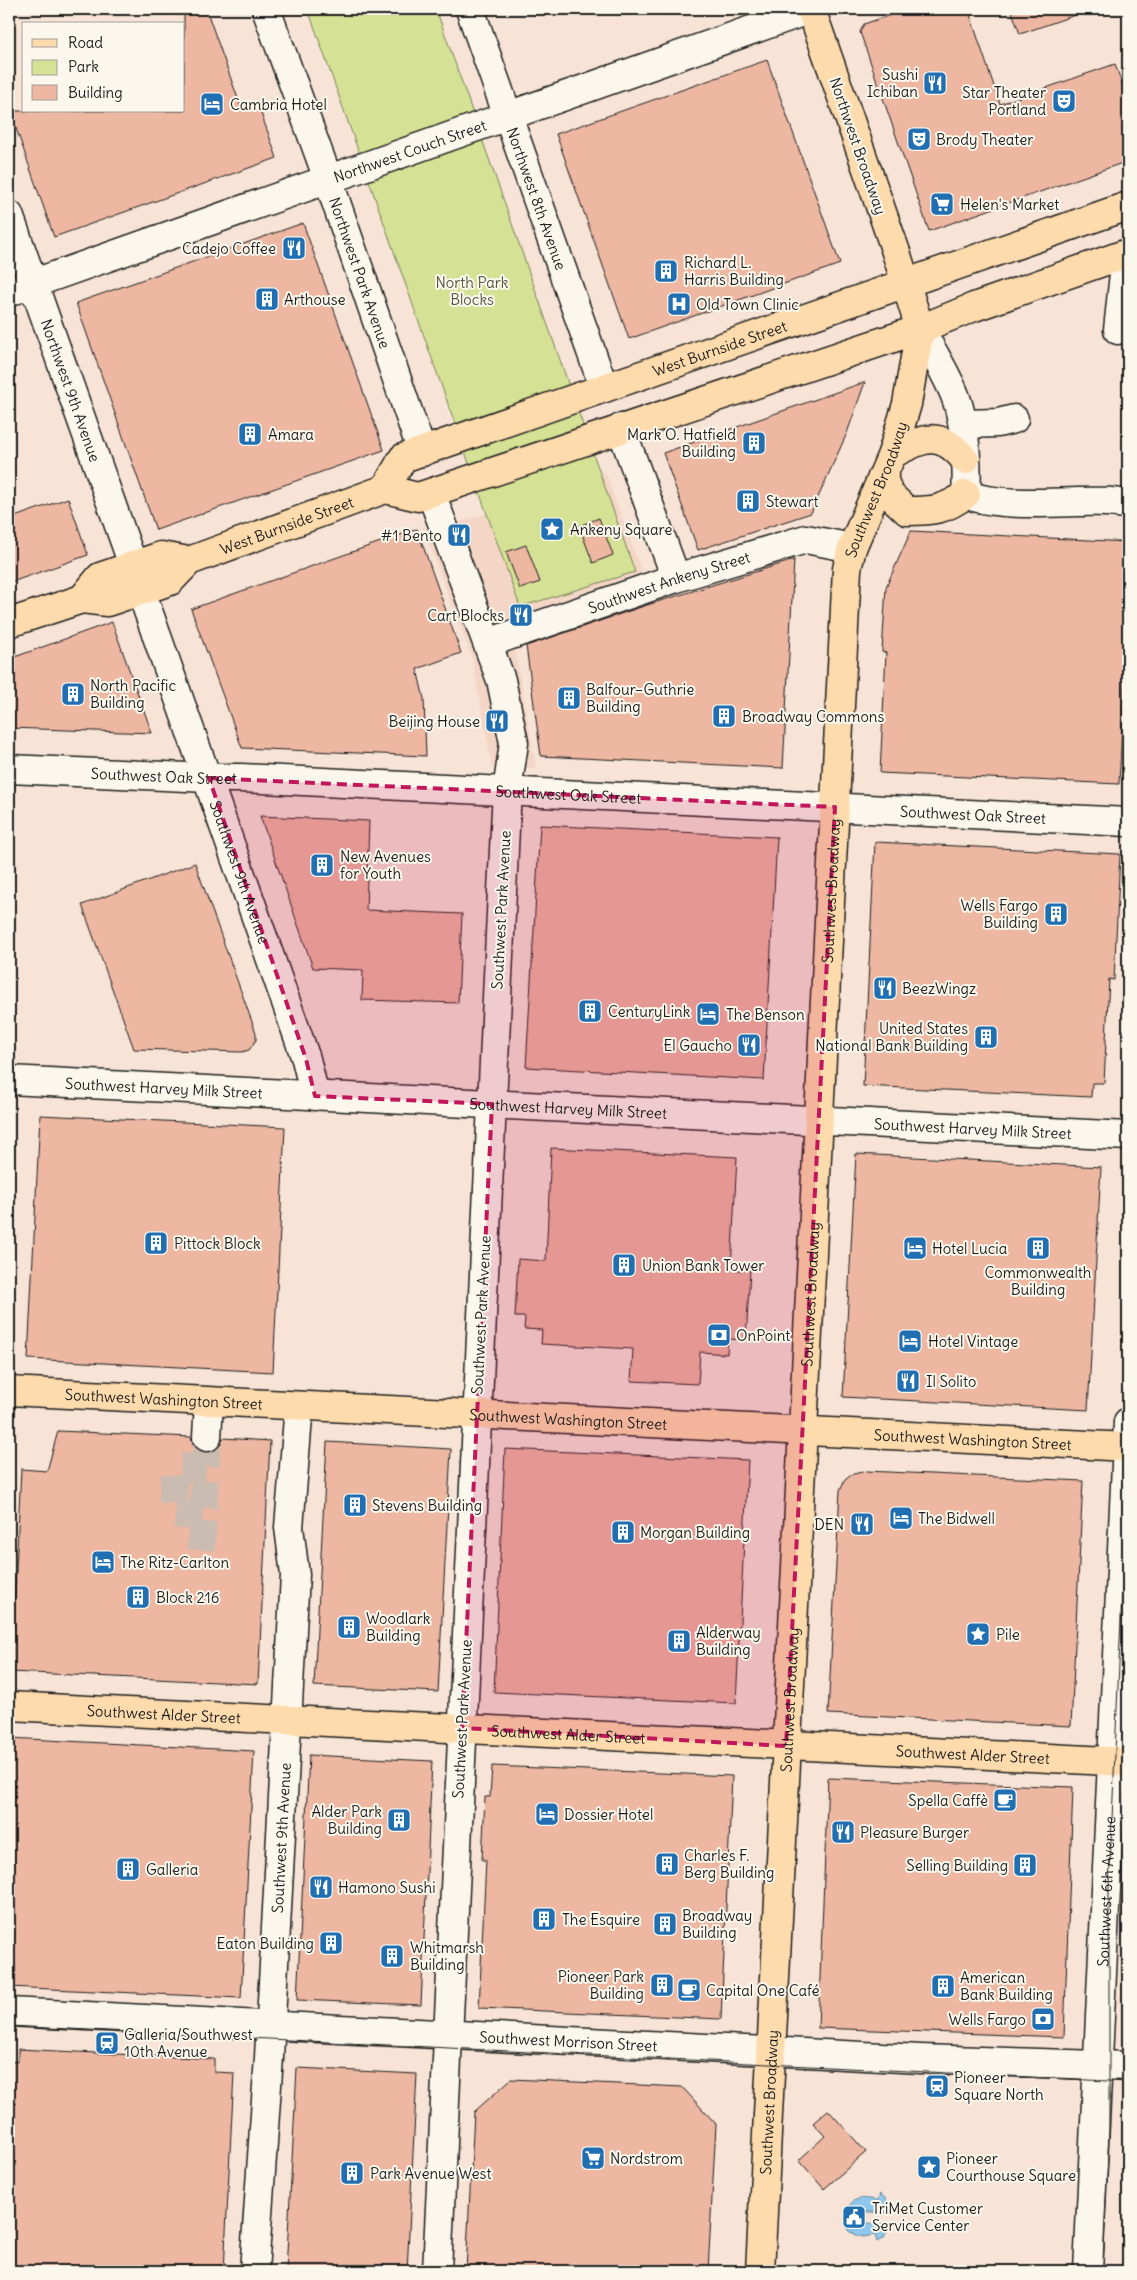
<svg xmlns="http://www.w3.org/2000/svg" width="1137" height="2280" font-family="Delius,sans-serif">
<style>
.built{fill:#f4d6c6}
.green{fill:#d5e295;stroke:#787f58}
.water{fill:#8fc8ee;stroke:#61839a}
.building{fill:#edb7a2;stroke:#1c1c1c}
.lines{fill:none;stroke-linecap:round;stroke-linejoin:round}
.minor-tunnel{stroke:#cbbcb1;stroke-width:28;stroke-dasharray:28 14;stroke-linecap:butt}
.minor-casing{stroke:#1c1c1c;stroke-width:31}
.major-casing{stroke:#1c1c1c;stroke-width:31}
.minor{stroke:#fbf7ec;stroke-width:28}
.major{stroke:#fedbac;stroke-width:28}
.tram{stroke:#1c1c1c;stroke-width:1}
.marked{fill:#c2185b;fill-opacity:0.2;stroke:#c2185b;stroke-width:4;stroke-dasharray:10 6;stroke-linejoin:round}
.labels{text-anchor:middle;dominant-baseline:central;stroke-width:4;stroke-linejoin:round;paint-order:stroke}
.poi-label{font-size:15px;fill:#1c1c1c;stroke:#fbf7ec;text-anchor:start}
.street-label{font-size:15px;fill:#1c1c1c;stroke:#fbf7ec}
.park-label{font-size:15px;fill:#545740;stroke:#fbf7ec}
</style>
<rect width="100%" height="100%" fill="#f7e4d6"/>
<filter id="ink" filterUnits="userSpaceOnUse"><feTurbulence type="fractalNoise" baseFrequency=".02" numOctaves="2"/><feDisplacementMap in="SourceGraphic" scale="10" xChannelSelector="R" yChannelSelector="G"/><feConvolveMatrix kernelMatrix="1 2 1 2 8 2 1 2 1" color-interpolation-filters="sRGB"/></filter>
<g filter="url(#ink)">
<path class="built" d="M605,472L650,594L515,647L536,768L492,767L472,658L422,526L431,532Z"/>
<path class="green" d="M308,9H436L635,572L520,607Z"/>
<g class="water">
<path d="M880,2194L886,2199L891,2213L848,2211C849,2198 864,2196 877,2201Z"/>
<path d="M848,2222H853L891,2225L884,2238L877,2242L875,2235L863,2237L854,2234L853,2232L851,2233L847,2227Z"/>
</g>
<g class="building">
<path d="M184,9H206L241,107L257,102L277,158L54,237L10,111H184Z"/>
<path d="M908,9H968L1000,104L1115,64L1128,101V161L929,231L860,32L864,24Z"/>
<path d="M1011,9H1083L1084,12L1020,34Z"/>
<path d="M767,60L840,264L629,339L556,134Z"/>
<path d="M303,223L384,450L156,530L76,303Z"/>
<path d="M865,382L847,433L811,513L698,550L663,453Z"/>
<path d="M68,498L88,555L9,583V519Z"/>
<path d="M599,518L613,555L593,563L579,526Z"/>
<path d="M417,529L461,653L417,669L424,699L426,756L242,748L191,609Z"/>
<path d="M911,531L1128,542V616L1119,784L880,773L886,653L882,652L886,587Z"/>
<path d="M526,545L540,582L520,589L506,552Z"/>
<path d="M794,560L783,768L541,756L526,646L647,605Z"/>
<path d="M112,622L152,733L9,728V659Z"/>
<path d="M260,816L369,821L366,910L462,914L458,1003L362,1000L363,970L313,968Z"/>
<path d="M540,825L777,837L764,1080L526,1067Z"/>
<path d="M875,842L1120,854L1114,980L1109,979L1104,1083H1092L1091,1097L863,1086Z"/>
<path d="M195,863L256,1033V1040L249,1050L242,1052L134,1049L82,905Z"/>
<path d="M40,1115L285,1127L273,1372L28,1359Z"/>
<path d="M551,1148L737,1157L731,1270H750L746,1340L728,1339L727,1354L700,1352L698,1384L631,1381L633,1349L541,1344L542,1330L524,1329L525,1317H515L518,1259L546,1261Z"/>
<path d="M856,1154L1101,1167L1088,1410L843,1397Z"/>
<path d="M58,1431L191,1437L193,1444L198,1450L207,1453L214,1451L220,1446L223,1438L270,1441L258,1684L11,1672L21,1469L47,1471Z"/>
<path d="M327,1442L451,1449L438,1692L314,1686Z"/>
<path d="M505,1449L748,1460L736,1703L494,1692Z"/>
<path d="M866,1471L1083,1481L1071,1726L828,1714L840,1490L845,1479L850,1475Z"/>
<path d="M9,1738L254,1751L241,1998L9,1987Z"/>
<path d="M309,1755L432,1761L421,2005L297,2000Z"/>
<path d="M492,1766L732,1776L721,2019L479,2008L486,1860H482L485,1797H490Z"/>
<path d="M828,1778L1073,1787L1064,2037L818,2028Z"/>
<path d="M18,2049L214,2059V2072L234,2073L224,2271H9V2061L18,2062Z"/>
<path d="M297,2068L417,2074L407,2271H286Z"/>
<path d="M511,2079L682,2087L716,2124L708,2271H466L474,2112Z"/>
<path d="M828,2110L866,2152L824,2189L799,2160L825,2136L813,2123Z"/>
</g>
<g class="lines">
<g class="minor-tunnel">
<path d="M203,1516L172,1514L175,1467L206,1468"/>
<path d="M201,1550L207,1437"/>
</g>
<g class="minor-casing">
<g id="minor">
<path id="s1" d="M266,9L328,179L422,452"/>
<path id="s2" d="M470,9L604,388"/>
<path id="s3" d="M9,215L133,565"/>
<path id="s4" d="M9,292L811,9"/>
<path d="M920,329C932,351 947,374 956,398C965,422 968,468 966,494C992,506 1048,503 1078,502C1095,502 1112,500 1128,505"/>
<path d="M1118,330L1126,254"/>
<path d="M963,424L998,423L1014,419"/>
<path d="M621,428L676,578"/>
<path d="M431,493L501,680L514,743L507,791L505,828L437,2271"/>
<path id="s5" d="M141,591L306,1059L315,1096"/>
<path id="s6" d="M488,643L676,578L806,539L852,548"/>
<path id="s7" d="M9,769L209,778H241L1128,822"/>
<path id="s8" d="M9,1080L1128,1136"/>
<path d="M207,1437L209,1402"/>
<path id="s9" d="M9,2012L921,2059L1128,2066"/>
<path id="s10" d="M254,2271L269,2057L295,1575L289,1527L299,1406"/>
<path id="s11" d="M1088,2271L1128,1422"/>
</g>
</g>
<g class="major-casing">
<g id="major">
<path d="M892,454C923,438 940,429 965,460"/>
<path d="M883,478L889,494L907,511C933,511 945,510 966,494"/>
<path id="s12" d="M385,489L403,458L1128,206"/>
<path d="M82,599L100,577L161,556L189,561"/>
<path id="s13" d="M9,623L82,599L107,602L170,581L189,561L385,489L418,497L920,329L974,307L1128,253"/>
<path id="s14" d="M9,1391L1128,1447"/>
<path id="s15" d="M9,1706L1128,1762"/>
<path id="s16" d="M760,2271L847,569L852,548L892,454L907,404L920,329L896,252L811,9"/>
</g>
</g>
<use href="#minor" class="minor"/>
<use href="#major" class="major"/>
<g class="tram">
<path d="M9,2026L1128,2082"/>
<path d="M1103,2271L1109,2132V1886L1128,1464"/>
</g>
</g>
</g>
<path class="marked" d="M209,778L835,807L786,1746L462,1728L492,1104L315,1096L306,1059Z"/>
<defs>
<g id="restaurant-square" transform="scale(1.25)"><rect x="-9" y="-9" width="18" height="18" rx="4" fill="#1f6fb2" stroke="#fbf7ec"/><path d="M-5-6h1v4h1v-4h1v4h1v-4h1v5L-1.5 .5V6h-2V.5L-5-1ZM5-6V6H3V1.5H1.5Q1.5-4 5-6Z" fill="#fff"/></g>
<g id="theatre-square" transform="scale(1.25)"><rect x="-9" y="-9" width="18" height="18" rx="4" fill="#1f6fb2" stroke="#fbf7ec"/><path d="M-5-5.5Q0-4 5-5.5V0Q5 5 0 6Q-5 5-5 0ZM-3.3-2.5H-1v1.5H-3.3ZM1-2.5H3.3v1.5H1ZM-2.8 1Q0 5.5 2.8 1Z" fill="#fff"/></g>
<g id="hotel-square" transform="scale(1.25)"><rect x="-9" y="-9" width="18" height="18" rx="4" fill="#1f6fb2" stroke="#fbf7ec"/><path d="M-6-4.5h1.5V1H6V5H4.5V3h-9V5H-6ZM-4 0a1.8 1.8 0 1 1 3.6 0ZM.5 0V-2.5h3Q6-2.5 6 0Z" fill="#fff"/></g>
<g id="supermarket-square" transform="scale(1.25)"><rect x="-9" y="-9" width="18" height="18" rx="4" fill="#1f6fb2" stroke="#fbf7ec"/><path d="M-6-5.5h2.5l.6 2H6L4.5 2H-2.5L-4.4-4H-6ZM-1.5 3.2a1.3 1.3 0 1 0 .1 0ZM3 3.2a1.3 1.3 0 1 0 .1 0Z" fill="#fff"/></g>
<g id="building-square" transform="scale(1.25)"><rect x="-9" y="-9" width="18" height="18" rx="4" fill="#1f6fb2" stroke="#fbf7ec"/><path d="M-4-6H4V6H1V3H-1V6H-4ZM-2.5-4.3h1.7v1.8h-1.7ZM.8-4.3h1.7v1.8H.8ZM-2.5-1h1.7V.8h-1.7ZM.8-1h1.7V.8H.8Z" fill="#fff"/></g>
<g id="hospital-square" transform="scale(1.25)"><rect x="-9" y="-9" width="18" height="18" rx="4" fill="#1f6fb2" stroke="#fbf7ec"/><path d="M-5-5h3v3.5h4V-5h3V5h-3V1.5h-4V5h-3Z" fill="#fff"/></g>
<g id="sight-square" transform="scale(1.25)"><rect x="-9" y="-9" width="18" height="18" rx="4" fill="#1f6fb2" stroke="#fbf7ec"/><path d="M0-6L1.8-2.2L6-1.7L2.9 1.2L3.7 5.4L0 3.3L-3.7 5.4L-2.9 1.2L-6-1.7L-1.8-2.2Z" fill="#fff"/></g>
<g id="bank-square" transform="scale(1.25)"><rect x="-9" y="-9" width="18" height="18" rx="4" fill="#1f6fb2" stroke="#fbf7ec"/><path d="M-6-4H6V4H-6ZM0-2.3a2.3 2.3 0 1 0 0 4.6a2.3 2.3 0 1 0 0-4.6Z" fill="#fff"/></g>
<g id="cafe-square" transform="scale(1.25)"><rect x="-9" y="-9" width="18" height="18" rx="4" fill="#1f6fb2" stroke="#fbf7ec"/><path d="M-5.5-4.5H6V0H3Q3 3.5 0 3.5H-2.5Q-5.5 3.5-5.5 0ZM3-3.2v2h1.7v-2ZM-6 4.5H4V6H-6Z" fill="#fff"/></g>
<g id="station-square" transform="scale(1.25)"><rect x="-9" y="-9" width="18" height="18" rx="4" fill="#1f6fb2" stroke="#fbf7ec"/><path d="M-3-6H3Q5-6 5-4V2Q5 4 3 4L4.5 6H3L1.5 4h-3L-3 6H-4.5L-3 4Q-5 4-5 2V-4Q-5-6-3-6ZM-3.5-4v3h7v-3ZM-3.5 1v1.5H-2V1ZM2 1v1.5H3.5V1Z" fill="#fff"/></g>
<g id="civic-square" transform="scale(1.25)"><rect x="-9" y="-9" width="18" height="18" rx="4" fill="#1f6fb2" stroke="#fbf7ec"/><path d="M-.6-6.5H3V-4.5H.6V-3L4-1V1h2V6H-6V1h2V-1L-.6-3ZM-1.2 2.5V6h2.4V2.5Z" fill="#fff"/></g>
</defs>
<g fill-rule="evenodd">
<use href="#restaurant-square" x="935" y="83"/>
<use href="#theatre-square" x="1064" y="101"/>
<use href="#hotel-square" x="212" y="104"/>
<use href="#theatre-square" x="919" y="139"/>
<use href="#supermarket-square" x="942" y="204"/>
<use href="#restaurant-square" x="294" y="248"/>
<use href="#building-square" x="666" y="271"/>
<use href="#building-square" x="267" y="299"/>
<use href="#hospital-square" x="679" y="304"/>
<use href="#building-square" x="250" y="434"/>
<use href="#building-square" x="754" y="443"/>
<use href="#building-square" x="748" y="501"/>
<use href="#sight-square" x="552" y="529"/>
<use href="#restaurant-square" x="459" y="535"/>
<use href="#restaurant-square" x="521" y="615"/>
<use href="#building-square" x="73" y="694"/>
<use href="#building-square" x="569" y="698"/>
<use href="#building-square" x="724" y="716"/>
<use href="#restaurant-square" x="497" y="721"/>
<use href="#building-square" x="322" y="865"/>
<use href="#building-square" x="1056" y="914"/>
<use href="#restaurant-square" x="885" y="988"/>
<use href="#building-square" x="590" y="1011"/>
<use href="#hotel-square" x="708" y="1014"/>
<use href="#building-square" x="986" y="1037"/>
<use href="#restaurant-square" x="749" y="1045"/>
<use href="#building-square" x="156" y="1243"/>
<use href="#hotel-square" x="915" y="1248"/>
<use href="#building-square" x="1038" y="1248"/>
<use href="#building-square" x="624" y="1265"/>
<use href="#bank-square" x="719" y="1335"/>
<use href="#hotel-square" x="910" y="1341"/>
<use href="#restaurant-square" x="908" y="1381"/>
<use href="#building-square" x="355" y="1505"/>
<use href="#hotel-square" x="901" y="1518"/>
<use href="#restaurant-square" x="862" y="1524"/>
<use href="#building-square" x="623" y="1532"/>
<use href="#hotel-square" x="103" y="1562"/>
<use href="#building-square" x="138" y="1597"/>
<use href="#building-square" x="349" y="1627"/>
<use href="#sight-square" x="978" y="1634"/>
<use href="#building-square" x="679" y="1641"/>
<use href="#cafe-square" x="1005" y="1800"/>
<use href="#hotel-square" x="547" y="1814"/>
<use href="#building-square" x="399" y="1820"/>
<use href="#restaurant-square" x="843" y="1832"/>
<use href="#building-square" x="667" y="1864"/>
<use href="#building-square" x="1025" y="1865"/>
<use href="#building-square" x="128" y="1869"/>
<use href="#restaurant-square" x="321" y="1887"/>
<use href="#building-square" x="544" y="1919"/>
<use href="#building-square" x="665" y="1924"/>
<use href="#building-square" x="331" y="1943"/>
<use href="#building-square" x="392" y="1956"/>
<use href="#building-square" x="662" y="1985"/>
<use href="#building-square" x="943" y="1986"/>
<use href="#cafe-square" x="689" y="1990"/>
<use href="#bank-square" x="1043" y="2019"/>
<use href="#station-square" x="107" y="2043"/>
<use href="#station-square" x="937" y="2086"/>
<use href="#supermarket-square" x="593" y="2158"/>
<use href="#sight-square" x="929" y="2167"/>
<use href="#building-square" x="352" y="2173"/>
<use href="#civic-square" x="854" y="2217"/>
</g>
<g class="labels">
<g class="poi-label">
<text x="918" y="74" text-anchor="end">Sushi<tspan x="918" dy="17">Ichiban</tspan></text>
<text x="1046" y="92" text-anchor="end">Star Theater<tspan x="1046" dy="17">Portland</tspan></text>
<text x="230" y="104">Cambria Hotel</text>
<text x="936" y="139">Brody Theater</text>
<text x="960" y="204">Helen's Market</text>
<text x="276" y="248" text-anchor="end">Cadejo Coffee</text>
<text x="684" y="262">Richard L.<tspan x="684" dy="17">Harris Building</tspan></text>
<text x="284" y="299">Arthouse</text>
<text x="696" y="304">Old Town Clinic</text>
<text x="268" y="434">Amara</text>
<text x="736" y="434" text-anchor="end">Mark O. Hatfield<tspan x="736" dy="17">Building</tspan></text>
<text x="766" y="501">Stewart</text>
<text x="570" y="529">Ankeny Square</text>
<text x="442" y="535" text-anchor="end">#1 Bento</text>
<text x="504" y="615" text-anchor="end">Cart Blocks</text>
<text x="90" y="685">North Pacific<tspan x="90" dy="17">Building</tspan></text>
<text x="586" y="689">Balfour–Guthrie<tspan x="586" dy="17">Building</tspan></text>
<text x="742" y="716">Broadway Commons</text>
<text x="480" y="721" text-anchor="end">Beijing House</text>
<text x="340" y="856">New Avenues<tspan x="340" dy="17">for Youth</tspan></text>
<text x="1038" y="905" text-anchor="end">Wells Fargo<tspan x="1038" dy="17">Building</tspan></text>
<text x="902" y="988">BeezWingz</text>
<text x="608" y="1011">CenturyLink</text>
<text x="726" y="1014">The Benson</text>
<text x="968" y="1028" text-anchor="end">United States<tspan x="968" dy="17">National Bank Building</tspan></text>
<text x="732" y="1045" text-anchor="end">El Gaucho</text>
<text x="174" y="1243">Pittock Block</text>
<text x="932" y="1248">Hotel Lucia</text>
<text x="642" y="1265">Union Bank Tower</text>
<text x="1038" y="1272" text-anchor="middle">Commonwealth<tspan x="1038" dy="17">Building</tspan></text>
<text x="736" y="1335">OnPoint</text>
<text x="928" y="1341">Hotel Vintage</text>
<text x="926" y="1381">Il Solito</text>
<text x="372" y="1505">Stevens Building</text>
<text x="918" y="1518">The Bidwell</text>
<text x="844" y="1524" text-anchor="end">DEN</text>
<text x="640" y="1532">Morgan Building</text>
<text x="120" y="1562">The Ritz-Carlton</text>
<text x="156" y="1597">Block 216</text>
<text x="366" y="1618">Woodlark<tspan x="366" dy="17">Building</tspan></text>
<text x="696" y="1632">Alderway<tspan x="696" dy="17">Building</tspan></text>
<text x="996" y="1634">Pile</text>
<text x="988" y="1800" text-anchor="end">Spella Caffè</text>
<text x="382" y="1811" text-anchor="end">Alder Park<tspan x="382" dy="17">Building</tspan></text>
<text x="564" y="1814">Dossier Hotel</text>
<text x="860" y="1832">Pleasure Burger</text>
<text x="684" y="1855">Charles F.<tspan x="684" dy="17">Berg Building</tspan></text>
<text x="1008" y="1865" text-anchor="end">Selling Building</text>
<text x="146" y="1869">Galleria</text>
<text x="338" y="1887">Hamono Sushi</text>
<text x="682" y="1915">Broadway<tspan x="682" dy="17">Building</tspan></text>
<text x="562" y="1919">The Esquire</text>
<text x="314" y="1943" text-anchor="end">Eaton Building</text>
<text x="410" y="1947">Whitmarsh<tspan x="410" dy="17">Building</tspan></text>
<text x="644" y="1976" text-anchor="end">Pioneer Park<tspan x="644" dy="17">Building</tspan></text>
<text x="960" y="1977">American<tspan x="960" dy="17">Bank Building</tspan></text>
<text x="706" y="1990">Capital One Café</text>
<text x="1026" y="2019" text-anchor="end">Wells Fargo</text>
<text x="124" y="2034">Galleria/Southwest<tspan x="124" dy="17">10th Avenue</tspan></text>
<text x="954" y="2077">Pioneer<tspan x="954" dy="17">Square North</tspan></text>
<text x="610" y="2158">Nordstrom</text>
<text x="946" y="2158">Pioneer<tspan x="946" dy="17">Courthouse Square</tspan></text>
<text x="370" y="2173">Park Avenue West</text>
<text x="872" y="2208">TriMet Customer<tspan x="872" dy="17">Service Center</tspan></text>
</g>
<g class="street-label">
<text transform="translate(858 146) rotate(71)">Northwest Broadway</text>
<text stroke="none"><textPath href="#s4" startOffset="425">Northwest Couch Street</textPath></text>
<text stroke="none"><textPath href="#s2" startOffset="201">Northwest 8th Avenue</textPath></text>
<text stroke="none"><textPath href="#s1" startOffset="280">Northwest Park Avenue</textPath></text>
<text stroke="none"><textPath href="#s12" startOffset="371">West Burnside Street</textPath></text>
<text stroke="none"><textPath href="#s3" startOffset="186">Northwest 9th Avenue</textPath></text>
<text stroke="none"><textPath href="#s16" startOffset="1789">Southwest Broadway</textPath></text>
<text stroke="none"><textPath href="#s13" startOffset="300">West Burnside Street</textPath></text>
<text stroke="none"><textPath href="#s6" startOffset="191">Southwest Ankeny Street</textPath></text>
<text stroke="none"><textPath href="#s7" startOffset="155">Southwest Oak Street</textPath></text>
<text stroke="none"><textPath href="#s7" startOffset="560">Southwest Oak Street</textPath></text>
<text stroke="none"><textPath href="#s7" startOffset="965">Southwest Oak Street</textPath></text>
<text stroke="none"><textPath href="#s5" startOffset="298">Southwest 9th Avenue</textPath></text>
<text stroke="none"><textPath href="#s16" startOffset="1382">Southwest Broadway</textPath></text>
<text transform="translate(501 910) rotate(-87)">Southwest Park Avenue</text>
<text stroke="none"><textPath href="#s8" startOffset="155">Southwest Harvey Milk Street</textPath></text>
<text stroke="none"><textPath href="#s8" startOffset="560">Southwest Harvey Milk Street</textPath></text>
<text stroke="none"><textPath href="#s8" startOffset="965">Southwest Harvey Milk Street</textPath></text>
<text stroke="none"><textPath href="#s16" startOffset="978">Southwest Broadway</textPath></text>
<text transform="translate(481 1315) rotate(-87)">Southwest Park Avenue</text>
<text stroke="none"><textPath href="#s14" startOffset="155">Southwest Washington Street</textPath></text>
<text stroke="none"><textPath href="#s14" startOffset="560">Southwest Washington Street</textPath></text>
<text stroke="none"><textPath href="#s14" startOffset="965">Southwest Washington Street</textPath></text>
<text stroke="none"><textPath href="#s16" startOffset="572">Southwest Broadway</textPath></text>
<text stroke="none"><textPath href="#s15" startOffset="155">Southwest Alder Street</textPath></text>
<text transform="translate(462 1719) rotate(-87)">Southwest Park Avenue</text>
<text stroke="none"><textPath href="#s15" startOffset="560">Southwest Alder Street</textPath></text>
<text stroke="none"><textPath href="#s15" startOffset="965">Southwest Alder Street</textPath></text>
<text stroke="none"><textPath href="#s10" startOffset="434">Southwest 9th Avenue</textPath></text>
<text stroke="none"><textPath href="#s11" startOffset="380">Southwest 6th Avenue</textPath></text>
<text stroke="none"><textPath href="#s9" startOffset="560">Southwest Morrison Street</textPath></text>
<text stroke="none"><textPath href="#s16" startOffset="169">Southwest Broadway</textPath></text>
</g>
<g class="park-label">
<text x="472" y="282">North Park<tspan x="472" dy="17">Blocks</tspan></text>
</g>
</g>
<rect width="1137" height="2280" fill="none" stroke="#fbf7ec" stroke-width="30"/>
<rect x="15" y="15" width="1107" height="2250" fill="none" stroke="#1c1c1c" stroke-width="2" filter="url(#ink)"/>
<rect x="22" y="22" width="162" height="90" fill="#fbf7ec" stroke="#a29f99"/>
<rect x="32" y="39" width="25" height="8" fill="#fedbac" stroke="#a29f99"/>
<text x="68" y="48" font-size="15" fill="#1c1c1c">Road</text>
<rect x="32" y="60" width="25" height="15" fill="#d5e295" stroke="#a29f99"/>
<text x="68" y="72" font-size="15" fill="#1c1c1c">Park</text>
<rect x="32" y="85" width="25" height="15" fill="#edb7a2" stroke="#a29f99"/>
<text x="68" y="98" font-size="15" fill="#1c1c1c">Building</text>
</svg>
